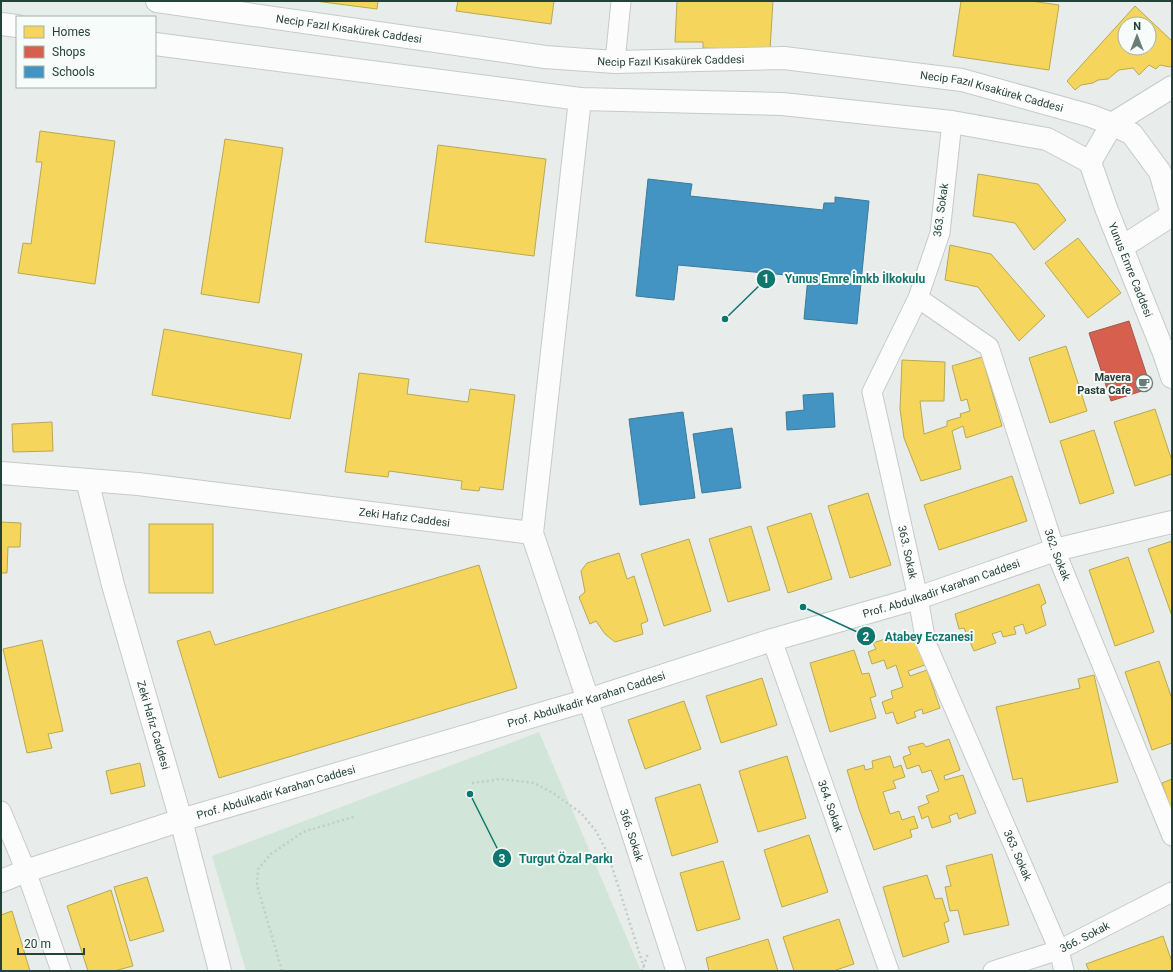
<svg xmlns="http://www.w3.org/2000/svg" width="1173" height="972" font-family="Roboto,sans-serif">
<style>
.green{fill:#d1e6d8}
.homes{fill:#f6d55c;stroke:#b7a952;fill-rule:evenodd}
.shops{fill:#d6604d;stroke:#a15747}
.schools{fill:#4393c3;stroke:#3a7b9a}
.lines{fill:none;stroke-linecap:round;stroke-linejoin:round}
.minor-casing{stroke:#c5cac8;stroke-width:21}
.tertiary-casing{stroke:#c5cac8;stroke-width:24}
.secondary-casing{stroke:#c3cbc8;stroke-width:24}
.path{stroke:#c3ccca;stroke-width:2.5;stroke-dasharray:2 3;stroke-linecap:butt}
.minor{stroke:#fcfcfc;stroke-width:19}
.tertiary{stroke:#fcfcfc;stroke-width:22}
.secondary{stroke:#fcfcfc;stroke-width:22}
.labels{text-anchor:middle;dominant-baseline:central;stroke-width:4;stroke-linejoin:round;paint-order:stroke}
.street-label{font-size:11px;fill:#24423a;stroke:#f7fbf9}
.poi-label{font-size:11px;font-weight:bold;fill:#24423a;stroke:#f7fbf9;text-anchor:end}
.leader{fill:none;stroke:#0f766e;stroke-width:1.5}
.callout-dot{fill:#0f766e;stroke:#f7fbf9;stroke-width:1.5}
.mark-label{font-size:12px;text-anchor:middle;font-weight:bold;fill:#fff}
.callout-label{font-size:12px;text-anchor:middle;font-weight:bold;fill:#0f766e;stroke:#f7fbf9;stroke-width:4;stroke-linejoin:round;paint-order:stroke}
</style>
<rect width="100%" height="100%" fill="#e8edeb"/>
<path class="green" d="M539,732L641,971H246L212,856Z"/>
<g class="homes">
<path d="M315,1H378L377,9Z"/>
<path d="M458,1H554L551,24L456,11Z"/>
<path d="M677,1H773L770,50L703,48V42H675Z"/>
<path d="M961,1H1031L1059,5L1049,70L953,56Z"/>
<path d="M1135,6L1172,41V65L1170,67L1160,65L1156,69L1149,65L1139,75L1133,68L1119,70L1108,79L1098,80L1093,83L1081,85L1075,90L1067,81ZM1125,24H1149V48H1125Z"/>
<path d="M40,131L115,141L95,284L18,273L23,243L31,244L42,162H36Z"/>
<path d="M225,139L283,148L259,303L201,294Z"/>
<path d="M438,145L546,159L534,256L425,242Z"/>
<path d="M978,174L1038,184L1066,220L1034,250L1015,223L973,216Z"/>
<path d="M1078,238L1121,293L1088,318L1045,263Z"/>
<path d="M950,245L991,254L1045,316L1019,341L978,287L945,280Z"/>
<path d="M164,329L302,354L290,419L152,395Z"/>
<path d="M1066,346L1087,411L1050,423L1029,358Z"/>
<path d="M982,357L1002,426L966,438L963,426L952,431L961,469L921,481L904,438L900,409L902,360L945,362L944,401H920L924,434L947,426V421L961,417L960,414L970,411L967,399L961,401L952,366Z"/>
<path d="M359,373L409,379L407,394L468,402L470,389L515,395L503,490L480,487L479,491L461,489L462,481L389,471L388,477L345,472Z"/>
<path d="M1155,409L1172,461V474L1135,486L1114,422Z"/>
<path d="M52,422L53,451L13,452L12,424Z"/>
<path d="M1094,430L1114,493L1080,504L1060,441Z"/>
<path d="M1012,476L1027,521L939,550L924,505Z"/>
<path d="M868,493L891,565L850,578L828,506Z"/>
<path d="M811,513L832,579L788,593L767,527Z"/>
<path d="M1,522L21,523L20,547H8L7,573H1Z"/>
<rect x="149" y="524" width="64" height="69"/>
<path d="M751,526L770,590L728,602L709,539Z"/>
<path d="M689,539L711,611L664,626L641,554Z"/>
<path d="M1172,541V616L1148,549Z"/>
<path d="M619,553L627,579L634,576L648,621L641,624L643,634L615,642L605,634L596,621L590,624L579,597L585,592L581,571L587,563Z"/>
<path d="M1128,557L1154,632L1115,646L1089,570Z"/>
<path d="M479,565L517,688L219,778L177,641L210,631L215,645Z"/>
<path d="M1039,584L1046,603L1041,606L1046,625L1026,634L1023,624L1014,627L1016,634L1003,637L1001,631L992,634L996,643L974,651L964,628L959,629L955,614Z"/>
<path d="M914,634L925,665L908,671L910,676L927,670L940,708L923,714L922,709L914,712L916,717L897,724L893,712L886,714L882,702L893,698L891,691L903,687L896,665L887,669L884,660L872,664L868,652L876,649L873,643L888,638L891,642Z"/>
<path d="M42,640L63,731L48,734L52,748L27,753L3,649Z"/>
<path d="M854,650L862,674L869,673L876,696L870,698L876,718L830,732L810,663Z"/>
<path d="M1159,661L1172,699V743L1152,750L1125,672Z"/>
<path d="M1094,675L1118,782L1027,802L1022,778L1013,780L996,707L1080,688L1078,679Z"/>
<path d="M762,678L777,725L721,743L706,696Z"/>
<path d="M684,701L701,749L645,769L628,720Z"/>
<path d="M949,739L960,770L944,776L945,780L963,775L976,813L959,819L957,813L949,816L951,822L932,828L928,816L922,819L918,807L929,803L926,796L939,791L931,770L922,773L919,765L907,769L903,757L911,754L908,747L923,743L926,747Z"/>
<path d="M787,756L806,818L758,832L739,771Z"/>
<path d="M890,756L894,768L901,765L905,777L893,781L896,788L883,792L890,814L899,811L902,820L914,816L918,828L910,830L912,837L874,850L859,809L847,770L864,765L865,770L873,768L872,761Z"/>
<path d="M140,763L145,786L111,794L106,771Z"/>
<path d="M1172,779V812L1162,783Z"/>
<path d="M700,784L718,842L672,856L655,798Z"/>
<path d="M809,835L828,892L782,907L764,850Z"/>
<path d="M992,854L1009,925L964,935L958,910L950,911L945,887L951,886L946,866Z"/>
<path d="M723,861L740,919L697,931L680,873Z"/>
<path d="M927,875L935,899L942,898L949,921L944,923L949,942L903,957L883,887Z"/>
<path d="M147,877L164,931L130,941L114,887Z"/>
<path d="M111,890L133,966L114,971H88L67,906Z"/>
<path d="M12,911L30,971H1V915Z"/>
<path d="M839,919L854,964L833,971H794L783,937Z"/>
<path d="M1163,936L1172,962V971H1089L1086,964Z"/>
<path d="M768,939L778,971H709L706,958Z"/>
</g>
<path class="shops" d="M1129,321L1151,388L1111,401L1089,333Z"/>
<g class="schools">
<path d="M648,179L692,184L690,196L823,210L824,203H835V197L869,201L857,324L804,319L808,277L678,265L674,300L636,296Z"/>
<path d="M833,393L835,427L787,430L786,412L804,410L803,395Z"/>
<path d="M683,412L695,498L640,505L629,419Z"/>
<path d="M732,428L741,488L702,493L693,434Z"/>
</g>
<g class="lines">
<g class="minor-casing">
<g id="minor">
<path d="M615,62L621,1"/>
<path id="s1" d="M952,122L940,233L918,298L872,392L918,598L926,643L1059,950L1064,971"/>
<path id="s2" d="M918,298L989,347L1055,550L1172,836"/>
<path id="s3" d="M772,640L889,971"/>
<path id="s4" d="M588,700L676,971"/>
<path d="M1,811L26,871L61,971"/>
<path id="s5" d="M993,971L1059,950L1172,892"/>
</g>
</g>
<g class="tertiary-casing">
<g id="tertiary">
<path d="M580,99L532,533L588,700"/>
<path id="s6" d="M1,473L138,484L532,533"/>
<path id="s7" d="M87,480L113,585L181,820L220,971"/>
</g>
</g>
<g class="secondary-casing">
<g id="secondary">
<path id="s8" d="M157,1L545,57L615,62L784,58L962,80L1091,116L1112,124L1132,134L1160,172L1172,213"/>
<path d="M1,24L17,26"/>
<path d="M155,44L580,99L782,104L952,122L1047,139L1090,162"/>
<path id="s9" d="M1090,162L1106,208L1164,353L1172,377"/>
<path d="M1090,162L1112,124L1172,87"/>
<path d="M1122,247L1172,215"/>
<path id="s10" d="M1,881L26,871L181,820L588,700L772,640L918,598L1055,550L1172,522"/>
</g>
</g>
<g class="path">
<path d="M472,783L501,779L534,783L553,793L581,813L596,831L608,854L645,971"/>
<path d="M282,971L257,885L258,869L271,854L303,832L356,816"/>
<path d="M642,971L648,953"/>
</g>
<use href="#minor" class="minor"/>
<use href="#tertiary" class="tertiary"/>
<use href="#secondary" class="secondary"/>
</g>
<defs>
<g id="cafe-ring" transform="scale(0.9)"><circle r="9.5" fill="#f7fbf9" stroke="#697e78" stroke-width="1.5"/><path d="M-5.5-4.5H6V0H3Q3 3.5 0 3.5H-2.5Q-5.5 3.5-5.5 0ZM3-3.2v2h1.7v-2ZM-6 4.5H4V6H-6Z" fill="#697e78"/></g>
</defs>
<g fill-rule="evenodd">
<use href="#cafe-ring" x="1144" y="383"/>
</g>
<g class="labels">
<g class="street-label">
<text stroke="none"><textPath href="#s8" startOffset="194">Necip Fazıl Kısakürek Caddesi</textPath></text>
<text stroke="none"><textPath href="#s8" startOffset="518">Necip Fazıl Kısakürek Caddesi</textPath></text>
<text stroke="none"><textPath href="#s8" startOffset="842">Necip Fazıl Kısakürek Caddesi</textPath></text>
<text transform="translate(941 210) rotate(-82)">363. Sokak</text>
<text stroke="none"><textPath href="#s9" startOffset="115">Yunus Emre Caddesi</textPath></text>
<text stroke="none"><textPath href="#s6" startOffset="406">Zeki Hafız Caddesi</textPath></text>
<text stroke="none"><textPath href="#s1" startOffset="449">363. Sokak</textPath></text>
<text stroke="none"><textPath href="#s2" startOffset="305">362. Sokak</textPath></text>
<text stroke="none"><textPath href="#s10" startOffset="985">Prof. Abdulkadir Karahan Caddesi</textPath></text>
<text stroke="none"><textPath href="#s10" startOffset="613">Prof. Abdulkadir Karahan Caddesi</textPath></text>
<text stroke="none"><textPath href="#s7" startOffset="254">Zeki Hafız Caddesi</textPath></text>
<text stroke="none"><textPath href="#s10" startOffset="289">Prof. Abdulkadir Karahan Caddesi</textPath></text>
<text stroke="none"><textPath href="#s3" startOffset="176">364. Sokak</textPath></text>
<text stroke="none"><textPath href="#s4" startOffset="142">366. Sokak</textPath></text>
<text stroke="none"><textPath href="#s1" startOffset="773">363. Sokak</textPath></text>
<text stroke="none"><textPath href="#s5" startOffset="98">366. Sokak</textPath></text>
</g>
<g class="poi-label">
<text x="1131" y="377">Mavera<tspan x="1131" dy="13">Pasta Cafe</tspan></text>
</g>
</g>
<path class="leader" d="M725 319L766 279M803 607L866 636M470 794L502 858"/>
<g class="callout-dot">
<circle cx="725" cy="319" r="4"/>
<circle cx="803" cy="607" r="4"/>
<circle cx="470" cy="794" r="4"/>
<circle cx="766" cy="279" r="10"/>
<circle cx="866" cy="636" r="10"/>
<circle cx="502" cy="858" r="10"/>
</g>
<g class="mark-label">
<text x="766" y="283">1</text>
<text x="866" y="641">2</text>
<text x="502" y="863">3</text>
</g>
<g class="callout-label">
<text x="855" y="283">Yunus Emre İmkb İlkokulu</text>
<text x="929" y="641">Atabey Eczanesi</text>
<text x="566" y="863">Turgut Özal Parkı</text>
</g>
<rect width="1173" height="972" fill="none" stroke="#24423a" stroke-width="4"/>
<rect x="16" y="16" width="140" height="72" fill="#f7fbf9" stroke="#a3b1ad"/>
<rect x="24" y="26" width="20" height="12" fill="#f6d55c" stroke="#a3b1ad"/>
<text x="52" y="36" font-size="12" fill="#24423a">Homes</text>
<rect x="24" y="46" width="20" height="12" fill="#d6604d" stroke="#a3b1ad"/>
<text x="52" y="56" font-size="12" fill="#24423a">Shops</text>
<rect x="24" y="66" width="20" height="12" fill="#4393c3" stroke="#a3b1ad"/>
<text x="52" y="76" font-size="12" fill="#24423a">Schools</text>
<g transform="translate(1137 36)"><circle r="19" fill="#f7fbf9" stroke="#a3b1ad"/>
<path d="M0-3L7 15L0 10L-7 15Z" fill="#697e78"/>
<text y="-6" font-size="11" font-weight="bold" text-anchor="middle" fill="#24423a">N</text>
</g>
<path d="M18 948v6h66v-6" fill="none" stroke="#24423a" stroke-width="2"/>
<text x="24" y="948" font-size="12" fill="#24423a" stroke="#f7fbf9" stroke-width="3" paint-order="stroke">20 m</text>
</svg>
